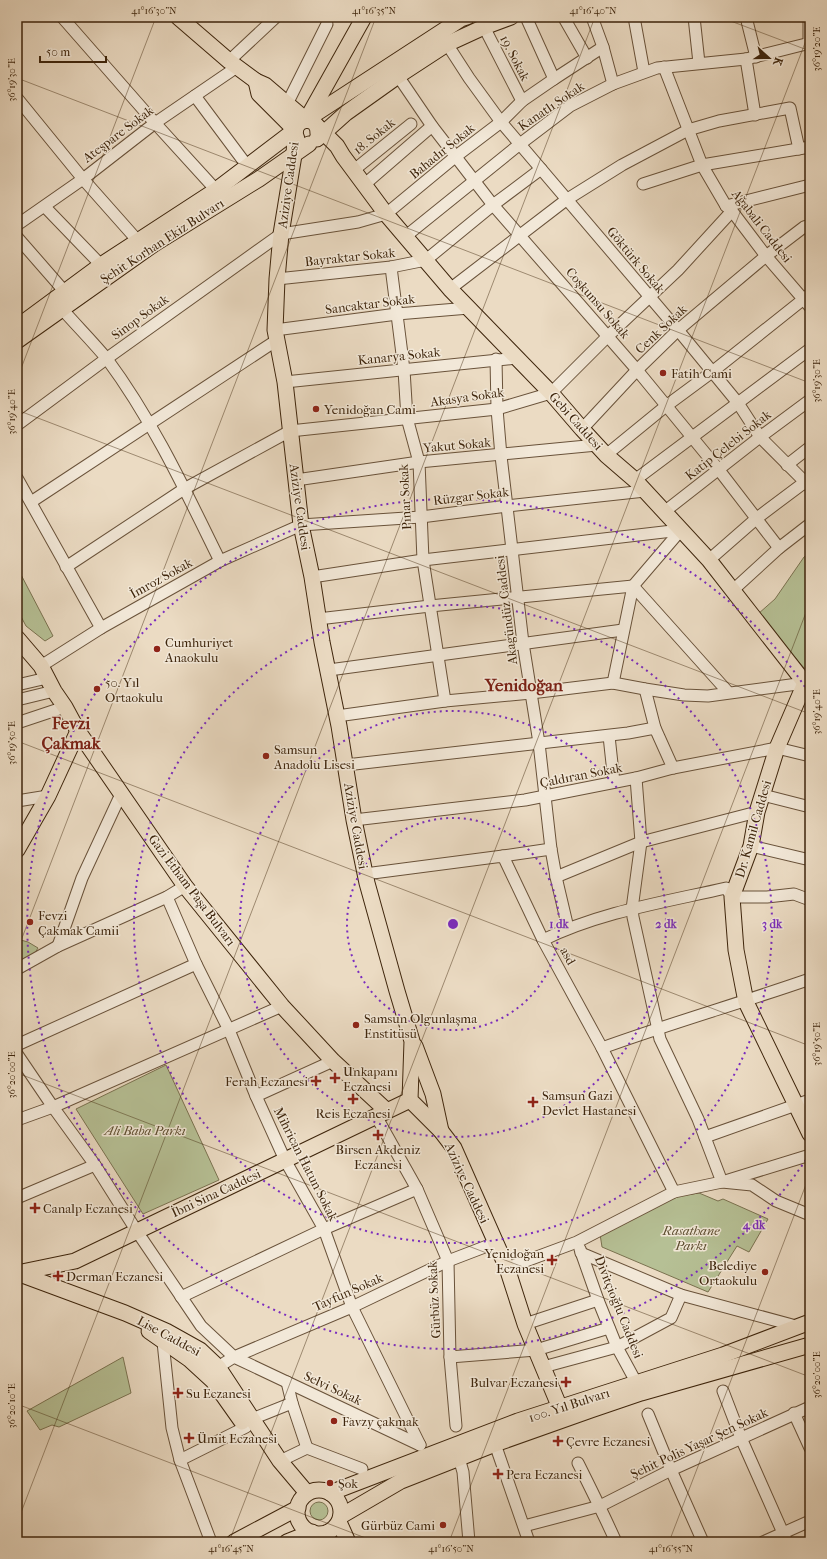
<svg xmlns="http://www.w3.org/2000/svg" width="827" height="1559" font-family="'IM FELL French Canon',serif">
<style>
.green{fill:#b6c095;stroke:#7a7250}
.lines{fill:none;stroke-linecap:round;stroke-linejoin:round}
.minor-casing{stroke:#69523a;stroke-width:13}
.major-casing{stroke:#3e250c;stroke-width:17}
.minor{stroke:#f2e8d8;stroke-width:11}
.major{stroke:#ebdbc3;stroke-width:15}
.ticks{fill:none;stroke:#3e250c;stroke-width:1;stroke-opacity:0.45}
.ring{fill:none;stroke:#7b2cbf;stroke-width:2;stroke-dasharray:2 4}
.poi-dot{fill:#8f2418;stroke:#f2e8d8;stroke-width:1.5}
.labels{text-anchor:middle;dominant-baseline:central;stroke-width:3;stroke-linejoin:round;paint-order:stroke}
.street-label{font-size:13px;fill:#3e250c;stroke:#f2e8d8}
.poi-label{font-size:13px;fill:#3e250c;stroke:#f2e8d8;text-anchor:start}
.park-label{font-size:13px;font-style:italic;fill:#5c4c2e;stroke:#f2e8d8}
.district-label{font-size:17px;font-weight:bold;fill:#7a1f14;stroke:#f2e8d8}
.centre{fill:#7b2cbf;stroke:#f2e8d8;stroke-width:2}
.ring-label{font-size:12px;text-anchor:middle;font-weight:bold;fill:#7b2cbf;stroke:#f2e8d8;stroke-width:3;stroke-linejoin:round;paint-order:stroke}
.neatline{fill:none;stroke:#3e250c;stroke-width:1.5}
.ticks-label{font-size:10px;text-anchor:middle;fill:#3e250c}
</style>
<rect width="100%" height="100%" fill="#ebdbc3"/>
<filter id="stains"><feTurbulence type="fractalNoise" baseFrequency=".005" numOctaves="4"/><feColorMatrix values="0 0 0 0 .2 0 0 0 0 .09 0 0 0 0 .02 0 0 0 .5 -.17"/></filter>
<radialGradient id="worn" r=".72"><stop offset=".6" stop-color="#630" stop-opacity="0"/><stop offset="1" stop-color="#630" stop-opacity=".3"/></radialGradient>
<g class="green">
<path d="M810,552V675L758,614L775,599L804,557Z"/>
<path d="M17,567L53,636L45,641L26,626L17,609Z"/>
<path d="M17,939L28,942L38,948L33,956L17,963Z"/>
<path d="M166,1065L219,1180L143,1214L76,1109Z"/>
<path d="M699,1193L718,1201L723,1199L768,1219L749,1252L737,1246L708,1292L602,1247L600,1234L678,1196Z"/>
<path d="M123,1357L131,1393L59,1427L52,1425L40,1430L27,1411Z"/>
<circle cx="319" cy="1511" r="9"/>
</g>
<g class="lines">
<g class="minor-casing">
<g id="minor">
<path d="M62,17L155,123L216,190"/>
<path d="M526,17L554,79"/>
<path d="M592,17L603,47L613,84"/>
<path d="M634,17L644,72"/>
<path d="M694,17L699,63"/>
<path d="M746,17L756,57"/>
<path d="M809,17V43"/>
<path d="M564,18L587,58"/>
<path d="M484,27L522,101"/>
<path d="M447,44L469,78L501,122L678,330L738,403L760,437L810,487"/>
<path d="M746,59L755,115"/>
<path d="M229,61L276,17"/>
<path d="M664,67L702,165L726,206L732,211L766,256L810,307"/>
<path d="M398,76L432,126L493,205L637,370L719,470L779,548"/>
<path d="M195,96L248,167"/>
<path d="M17,98L83,179L138,241"/>
<path d="M287,104L327,24"/>
<path d="M354,170L411,124"/>
<path d="M365,184L432,126"/>
<path d="M643,184L702,165L810,147"/>
<path d="M726,206L810,185"/>
<path d="M45,207L101,265"/>
<path d="M17,225L83,179L155,123L237,67"/>
<path d="M406,236L520,144L570,106L613,84L657,68L746,59L810,43"/>
<path d="M17,237L65,292"/>
<path d="M391,267L404,370L407,418L419,462L423,560L445,701"/>
<path d="M277,279L391,267L426,260L493,205L541,169"/>
<path d="M450,289L566,200L622,165L688,130L719,121L790,108L799,149"/>
<path d="M62,309C77,326 93,342 107,359C153,421 186,492 220,561"/>
<path d="M275,330L397,314L469,308"/>
<path d="M496,359L497,409L501,456L523,643L539,743L551,849L556,877L568,928"/>
<path d="M285,382L517,358"/>
<path d="M17,425L106,359L281,234L358,222L386,214L455,157L501,122L522,101L554,79L603,47"/>
<path d="M582,429L637,370L678,330L766,256L804,227L810,225"/>
<path d="M606,455L666,406L712,372L810,294"/>
<path d="M787,465L810,447"/>
<path d="M17,478L101,628"/>
<path d="M296,480L419,462L597,445"/>
<path d="M635,480L810,349"/>
<path d="M31,502L277,340"/>
<path d="M664,512L760,437L810,400"/>
<path d="M709,560L757,518L805,482"/>
<path d="M66,567L184,489L290,431L497,409L551,393L608,336L678,270L732,211"/>
<path d="M312,577L423,560L681,530"/>
<path d="M732,591L779,548L810,524"/>
<path d="M318,619L430,606L633,586L728,692"/>
<path d="M41,666L101,628L220,561L301,525L421,517L507,506L645,491"/>
<path d="M329,670L623,630"/>
<path d="M613,683L633,586L681,530"/>
<path d="M17,685L47,678"/>
<path d="M645,689L655,728"/>
<path d="M17,700L54,691"/>
<path d="M337,716L445,701L531,693L613,683L645,689L684,695L708,696L805,683"/>
<path d="M17,723L65,707"/>
<path d="M609,736L614,782"/>
<path d="M346,765L628,733L655,728L673,768"/>
<path d="M636,778L641,842L632,909L633,917L660,1039L698,1119L722,1182L752,1185L776,1201L810,1215"/>
<path d="M763,795L810,807"/>
<path d="M17,801L48,796"/>
<path d="M354,820L525,800L636,778L673,768L777,748L810,756"/>
<path d="M751,846L810,860"/>
<path d="M503,856L551,849"/>
<path d="M365,874L503,856L543,940L602,1048L674,1192"/>
<path d="M556,877L641,842L757,812"/>
<path d="M167,897L196,964L229,1030L256,1096L285,1160L324,1229L352,1307L420,1445"/>
<path d="M543,940C600,912 665,902 726,888L732,897H767L794,894L810,900"/>
<path d="M58,946L82,878L121,794"/>
<path d="M17,969L58,946L167,897L185,886"/>
<path d="M17,1045L196,964"/>
<path d="M602,1048C671,1023 741,1003 810,979"/>
<path d="M17,1054L53,1107L95,1165L136,1230L201,1326L234,1357L352,1307L448,1261L495,1243"/>
<path d="M256,1096L333,1061"/>
<path d="M376,1116L417,1189L448,1261L450,1357L456,1426"/>
<path d="M17,1120L53,1107L282,1006"/>
<path d="M705,1137L810,1100"/>
<path d="M17,1198L95,1165"/>
<path d="M580,1249L598,1300L617,1347L636,1382"/>
<path d="M581,1253L681,1295L796,1326"/>
<path d="M507,1268L577,1242L674,1192L722,1182L810,1155"/>
<path d="M181,1297L324,1229L417,1189"/>
<path d="M525,1324L598,1300"/>
<path d="M163,1342L172,1428L180,1460L211,1542"/>
<path d="M450,1357L536,1350L609,1328"/>
<path d="M218,1367L234,1357L420,1445"/>
<path d="M543,1367L617,1347L671,1318L681,1295"/>
<path d="M723,1391L741,1438L787,1542"/>
<path d="M292,1403L307,1448"/>
<path d="M794,1413L810,1448"/>
<path d="M648,1414L671,1470L703,1542"/>
<path d="M252,1419L292,1403L287,1382"/>
<path d="M495,1444L529,1542"/>
<path d="M459,1458L463,1472L469,1542"/>
<path d="M180,1460L246,1427"/>
<path d="M280,1461L307,1448L362,1469"/>
<path d="M578,1463C591,1489 604,1515 616,1542"/>
<path d="M524,1526L600,1506L671,1470L810,1407"/>
<path d="M763,1542L810,1521"/>
</g>
</g>
<g class="major-casing">
<g id="major">
<path d="M178,17L229,61L256,81L265,85L306,120"/>
<path d="M308,117L364,17"/>
<path d="M306,120L461,19L467,17"/>
<path d="M317,126L337,146L343,156L386,214L450,289L551,393L582,429L606,455L635,480L709,560L805,683L810,685"/>
<path d="M295,134L294,155L281,234L277,279L275,330L285,382L301,525L312,577L322,642L339,726L354,820L367,883L397,991L412,1041L410,1100L441,1131L454,1148L507,1268L525,1324L560,1408"/>
<path d="M297,139C288,119 319,112 318,134"/>
<path d="M317,139L346,113L398,76L447,44L484,27L511,17"/>
<path d="M17,327L101,265L216,190L295,130L259,94L256,81"/>
<path d="M17,341L154,244L259,179L309,144"/>
<path d="M17,638L41,666L54,691L65,707L78,731L185,886L282,1006L333,1061L387,1111"/>
<path d="M805,683L777,748L757,812L751,846L732,897L736,950L746,1002L810,1134"/>
<path d="M17,850L48,796L78,731"/>
<path d="M415,1046L433,1094L441,1131"/>
<path d="M17,1273L75,1261L410,1100"/>
<path d="M17,1273L125,1313L166,1331L200,1350L218,1367L280,1461L307,1493"/>
<path d="M149,1331L189,1359L213,1381L242,1422"/>
<circle cx="319" cy="1512" r="22"/>
<path d="M330,1493L518,1421L723,1355L810,1322"/>
<path d="M341,1516L401,1481L495,1444L591,1410L641,1393L810,1345"/>
<path d="M339,1522L348,1542"/>
<path d="M234,1542L298,1508"/>
<path d="M287,1542L312,1532"/>
</g>
</g>
<use href="#minor" class="minor"/>
<use href="#major" class="major"/>
</g>
<path class="ticks" d="M720,17L810,51M17,78L810,383M17,379L156,17M17,410L810,714M17,741L810,1046M17,951L376,17M17,1073L810,1377M17,1404L376,1542M17,1523L595,17M229,1542L810,30M449,1542L810,602M669,1542L810,1174"/>
<g class="ring">
<circle cx="453" cy="924" r="106"/>
<circle cx="453" cy="924" r="213"/>
<circle cx="453" cy="924" r="319"/>
<path d="M809 1155A425 425 0 1 1 809 693"/>
</g>
<g class="poi-dot">
<circle cx="663" cy="373" r="4"/>
<circle cx="316" cy="409" r="4"/>
<circle cx="157" cy="649" r="4"/>
<circle cx="97" cy="689" r="4"/>
<circle cx="266" cy="756" r="4"/>
<circle cx="30" cy="922" r="4"/>
<circle cx="356" cy="1025" r="4"/>
<path d="M333 1072h4v4h4v4h-4v4h-4v-4h-4v-4h4z"/>
<path d="M314 1075h4v4h4v4h-4v4h-4v-4h-4v-4h4z"/>
<path d="M351 1093h4v4h4v4h-4v4h-4v-4h-4v-4h4z"/>
<path d="M531 1096h4v4h4v4h-4v4h-4v-4h-4v-4h4z"/>
<path d="M376 1129h4v4h4v4h-4v4h-4v-4h-4v-4h4z"/>
<path d="M33 1202h4v4h4v4h-4v4h-4v-4h-4v-4h4z"/>
<path d="M550 1254h4v4h4v4h-4v4h-4v-4h-4v-4h4z"/>
<circle cx="765" cy="1272" r="4"/>
<path d="M56 1270h4v4h4v4h-4v4h-4v-4h-4v-4h4z"/>
<path d="M564 1376h4v4h4v4h-4v4h-4v-4h-4v-4h4z"/>
<path d="M176 1387h4v4h4v4h-4v4h-4v-4h-4v-4h4z"/>
<circle cx="334" cy="1421" r="4"/>
<path d="M187 1432h4v4h4v4h-4v4h-4v-4h-4v-4h4z"/>
<path d="M556 1435h4v4h4v4h-4v4h-4v-4h-4v-4h4z"/>
<path d="M496 1468h4v4h4v4h-4v4h-4v-4h-4v-4h4z"/>
<circle cx="330" cy="1483" r="4"/>
<circle cx="443" cy="1525" r="4"/>
</g>
<g class="labels">
<g class="street-label">
<text transform="translate(515 58) rotate(63)">19. Sokak</text>
<text transform="translate(551 106) rotate(-34)">Kanatlı Sokak</text>
<text transform="translate(118 134) rotate(-37)">Ateşpare Sokak</text>
<text transform="translate(374 136) rotate(-39)">18. Sokak</text>
<text transform="translate(442 151) rotate(-39)">Bahadır Sokak</text>
<text transform="translate(288 185) rotate(-82)">Aziziye Caddesi</text>
<text transform="translate(762 226) rotate(52)">Ağabali Caddesi</text>
<text transform="translate(162 241) rotate(-33)">Şehit Korhan Ekiz Bulvarı</text>
<text transform="translate(350 257) rotate(-6)">Bayraktar Sokak</text>
<text transform="translate(636 260) rotate(50)">Göktürk Sokak</text>
<text transform="translate(598 303) rotate(49)">Coşkunsu Sokak</text>
<text transform="translate(370 304) rotate(-7)">Sancaktar Sokak</text>
<text transform="translate(140 317) rotate(-36)">Sinop Sokak</text>
<text transform="translate(661 329) rotate(-43)">Cenk Sokak</text>
<text transform="translate(399 356) rotate(-6)">Kanarya Sokak</text>
<text transform="translate(467 397) rotate(-8)">Akasya Sokak</text>
<text transform="translate(576 421) rotate(48)">Gebi Caddesi</text>
<text transform="translate(457 445) rotate(-5)">Yakut Sokak</text>
<text transform="translate(728 445) rotate(-38)">Katip Çelebi Sokak</text>
<text transform="translate(471 496) rotate(-7)">Rüzgar Sokak</text>
<text transform="translate(405 497) rotate(-93)">Pınar Sokak</text>
<text transform="translate(300 507) rotate(82)">Aziziye Caddesi</text>
<text transform="translate(161 578) rotate(-29)">İmroz Sokak</text>
<text transform="translate(506 610) rotate(-97)">Akagündüz Caddesi</text>
<text transform="translate(581 775) rotate(-11)">Çaldıran Sokak</text>
<text transform="translate(356 826) rotate(80)">Aziziye Caddesi</text>
<text transform="translate(753 829) rotate(-74)">Dr. Kamil Caddesi</text>
<text transform="translate(192 890) rotate(53)">Gazi Etham Paşa Bulvarı</text>
<text transform="translate(568 956) rotate(61)">asd</text>
<text transform="translate(306 1164) rotate(63)">Mihrican Hatun Sokak</text>
<text transform="translate(467 1183) rotate(65)">Aziziye Caddesi</text>
<text transform="translate(216 1193) rotate(-25)">İbni Sina Caddesi</text>
<text transform="translate(348 1292) rotate(-24)">Tayfun Sokak</text>
<text transform="translate(434 1300) rotate(-93)">Gürbüz Sokak</text>
<text transform="translate(619 1307) rotate(68)">Divitçioğlu Caddesi</text>
<text transform="translate(169 1336) rotate(28)">Lise Caddesi</text>
<text transform="translate(333 1388) rotate(25)">Selvi Sokak</text>
<text transform="translate(569 1405) rotate(-18)">100. Yıl Bulvarı</text>
<text transform="translate(699 1443) rotate(-25)">Şehit Polis Yaşar Şen Sokak</text>
</g>
<g class="poi-label">
<text x="671" y="373">Fatih Cami</text>
<text x="324" y="409">Yenidoğan Cami</text>
<text x="165" y="642">Cumhuriyet<tspan x="165" dy="15">Anaokulu</tspan></text>
<text x="105" y="682">50. Yıl<tspan x="105" dy="15">Ortaokulu</tspan></text>
<text x="274" y="749">Samsun<tspan x="274" dy="15">Anadolu Lisesi</tspan></text>
<text x="38" y="915">Fevzi<tspan x="38" dy="15">Çakmak Camii</tspan></text>
<text x="364" y="1018">Samsun Olgunlaşma<tspan x="364" dy="15">Enstitüsü</tspan></text>
<text x="343" y="1071">Unkapanı<tspan x="343" dy="15">Eczanesi</tspan></text>
<text x="308" y="1081" text-anchor="end">Ferah Eczanesi</text>
<text x="542" y="1095">Samsun Gazi<tspan x="542" dy="15">Devlet Hastanesi</tspan></text>
<text x="353" y="1113" text-anchor="middle">Reis Eczanesi</text>
<text x="378" y="1149" text-anchor="middle">Birsen Akdeniz<tspan x="378" dy="15">Eczanesi</tspan></text>
<text x="43" y="1208">Canalp Eczanesi</text>
<text x="544" y="1253" text-anchor="end">Yenidoğan<tspan x="544" dy="15">Eczanesi</tspan></text>
<text x="757" y="1265" text-anchor="end">Belediye<tspan x="757" dy="15">Ortaokulu</tspan></text>
<text x="66" y="1276">Derman Eczanesi</text>
<text x="558" y="1382" text-anchor="end">Bulvar Eczanesi</text>
<text x="186" y="1393">Su Eczanesi</text>
<text x="342" y="1421">Favzy çakmak</text>
<text x="197" y="1438">Ümit Eczanesi</text>
<text x="566" y="1441">Çevre Eczanesi</text>
<text x="506" y="1474">Pera Eczanesi</text>
<text x="338" y="1483">Şok</text>
<text x="435" y="1525" text-anchor="end">Gürbüz Cami</text>
</g>
<g class="park-label">
<text x="145" y="1130">Ali Baba Parkı</text>
<text x="691" y="1230">Rasathane<tspan x="691" dy="15">Parkı</tspan></text>
</g>
<g class="district-label">
<text x="524" y="685">Yenidoğan</text>
<text x="71" y="723">Fevzi<tspan x="71" dy="20">Çakmak</tspan></text>
</g>
</g>
<circle cx="453" cy="924" r="6" class="centre"/>
<g class="ring-label">
<text x="559" y="928">1 dk</text>
<text x="666" y="928">2 dk</text>
<text x="772" y="928">3 dk</text>
<text x="754" y="1229">4 dk</text>
</g>
<rect width="827" height="1559" fill="none" stroke="#ebdbc3" stroke-width="44"/>
<g transform="translate(769 58) rotate(111)" stroke="#f2e8d8" stroke-width="3" paint-order="stroke">
<path d="M0-3L7 15L0 10L-7 15Z" fill="#3e250c"/>
<text y="-6" font-size="11" font-weight="bold" text-anchor="middle" fill="#3e250c">K</text>
</g>
<path d="M40 56v6h66v-6" fill="none" stroke="#3e250c" stroke-width="2"/>
<text x="46" y="56" font-size="12" fill="#3e250c" stroke="#f2e8d8" stroke-width="3" paint-order="stroke">50 m</text>
<rect x="22" y="22" width="783" height="1515" class="neatline"/>
<g class="ticks-label">
<text x="154" y="14">41°16'30"N</text>
<text x="374" y="14">41°16'35"N</text>
<text x="593" y="14">41°16'40"N</text>
<text transform="translate(816 49) rotate(-90)" y="4">36°19'20"E</text>
<text transform="translate(11 80) rotate(-90)" y="4">36°19'30"E</text>
<text transform="translate(816 381) rotate(-90)" y="4">36°19'30"E</text>
<text transform="translate(11 412) rotate(-90)" y="4">36°19'40"E</text>
<text transform="translate(816 712) rotate(-90)" y="4">36°19'40"E</text>
<text transform="translate(11 743) rotate(-90)" y="4">36°19'50"E</text>
<text transform="translate(816 1044) rotate(-90)" y="4">36°19'50"E</text>
<text transform="translate(11 1075) rotate(-90)" y="4">36°20'00"E</text>
<text transform="translate(816 1375) rotate(-90)" y="4">36°20'00"E</text>
<text transform="translate(11 1406) rotate(-90)" y="4">36°20'10"E</text>
<text x="231" y="1552">41°16'45"N</text>
<text x="451" y="1552">41°16'50"N</text>
<text x="671" y="1552">41°16'55"N</text>
</g>
<rect width="100%" height="100%" filter="url(#stains)"/>
<rect width="100%" height="100%" fill="url(#worn)"/>
</svg>
